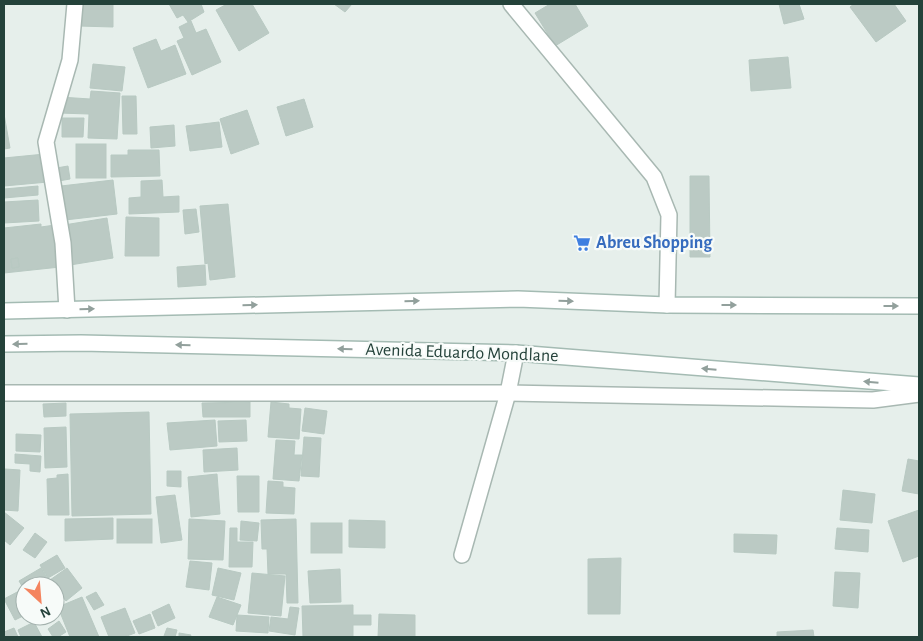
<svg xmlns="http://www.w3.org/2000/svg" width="923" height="641" font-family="'Alegreya Sans',sans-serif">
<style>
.building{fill:#bbcac4;stroke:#b8c9c2;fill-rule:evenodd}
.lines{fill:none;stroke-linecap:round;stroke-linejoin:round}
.minor-casing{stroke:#a8b8b2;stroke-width:18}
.secondary-casing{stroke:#a4bbb3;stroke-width:18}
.minor{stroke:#fff;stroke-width:15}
.secondary{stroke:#fff;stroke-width:15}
.oneway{fill:#92a09c}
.labels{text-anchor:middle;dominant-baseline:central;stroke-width:4.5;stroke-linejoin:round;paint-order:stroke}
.shop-label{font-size:18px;font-weight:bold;fill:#366cbe;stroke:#f7fbf9;text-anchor:start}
.street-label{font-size:18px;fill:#24423a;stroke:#f7fbf9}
</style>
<rect width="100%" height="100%" fill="#e6efeb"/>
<g class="building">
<path d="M80,4H113V27L79,26Z"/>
<path d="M169,4H201L204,12L188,22L183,15L177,18Z"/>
<path d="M227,4H252L269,33L239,51L216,10Z"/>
<path d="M334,4H352L345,12Z"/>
<path d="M550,4H575L588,26L555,46L535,13Z"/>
<path d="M779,4H799L804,19L784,24Z"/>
<path d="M854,4H894L906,21L876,42L850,7Z"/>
<path d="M191,21L196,33L206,29L221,62L192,75L177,41L184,38L179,27Z"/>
<path d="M156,39L161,51L175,45L186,74L148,88L133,48Z"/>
<path d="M788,57L791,88L751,91L749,60Z"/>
<path d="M93,64L125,67L122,91L90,88Z"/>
<path d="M91,91L120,93L117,139L88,138L89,114L59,113L60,97L90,99Z"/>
<path d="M122,96H136L137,134H123Z"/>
<path d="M304,99L313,127L286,136L277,107Z"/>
<path d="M247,110L259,144L231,154L220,119Z"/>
<path d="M4,114L10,148L4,149Z"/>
<path d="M62,118H84L83,137H62Z"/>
<path d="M219,122L222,147L190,151L186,126Z"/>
<path d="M174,125L175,146L151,148L150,127Z"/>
<rect x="76" y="144" width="30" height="34"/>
<path d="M128,150H159L160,176L111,177V155H128Z"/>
<path d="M45,154L48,182L4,186V158Z"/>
<path d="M68,166L70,179L53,182L51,169Z"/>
<path d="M690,176H709L710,257H690Z"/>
<path d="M113,180L117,214L65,220L61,186Z"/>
<path d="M162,180L163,197L179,196V212L129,214V198L141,197V181Z"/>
<path d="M38,186V195L4,198V189Z"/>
<path d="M38,200L39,221L4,223V202Z"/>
<path d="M228,204L235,277L210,280L208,263L205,264L200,206Z"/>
<path d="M196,209L199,232L185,234L183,210Z"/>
<path d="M126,217L159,218V256H125Z"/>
<path d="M107,218L113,258L70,265L64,225Z"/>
<path d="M41,224V227L55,225L60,267L4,273V228ZM18,258L19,267L12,268L11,259Z"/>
<path d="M18,258L19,267L12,268L11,259Z"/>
<path d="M205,265L206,285L178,287L177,267Z"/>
<path d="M250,402V417H203L202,403Z"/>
<path d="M271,402L289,404V408L301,409L299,439L268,437Z"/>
<path d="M66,403V416L44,417L43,404Z"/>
<path d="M305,408L327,411L324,434L302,431Z"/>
<path d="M149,412L151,514L72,516L70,414Z"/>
<path d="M215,420L217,446L170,450L167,423Z"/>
<path d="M246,420L247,441L219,442L218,421Z"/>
<path d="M66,427L67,467L45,468L44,428Z"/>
<path d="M16,434L41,435L40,452L16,451Z"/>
<path d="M304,437L321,438L319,477L301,476Z"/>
<path d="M276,440L295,441L294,455H302L299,481L273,479Z"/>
<path d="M237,448L238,470L204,472L203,450Z"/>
<path d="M15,454L41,456L40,472L30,471V464L15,463Z"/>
<path d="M908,459L919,461V494L902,491Z"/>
<path d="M5,469L20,470L18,511L4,510Z"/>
<path d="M167,471H181V487L167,486Z"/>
<path d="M68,474L69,515H48L47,479L57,478V475Z"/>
<path d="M217,474L220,514L191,517L188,477Z"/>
<path d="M237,476H259V512H238Z"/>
<path d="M268,481L283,482V487L295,488L294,514L266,513Z"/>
<path d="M843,490L875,494L872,523L840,520Z"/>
<path d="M175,495L182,540L161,543L156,497Z"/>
<path d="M919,510V556L903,562L888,521Z"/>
<path d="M4,512L24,528L10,545L4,540Z"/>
<path d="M113,518V539L65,541V519Z"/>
<rect x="117" y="519" width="35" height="24"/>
<path d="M189,519L225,521L223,560L188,559Z"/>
<path d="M296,519L298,603H287L286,574H268L267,549H262L261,520Z"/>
<path d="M349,520L385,521V548L349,547Z"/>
<path d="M241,521L259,523L257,541L240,540Z"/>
<rect x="311" y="523" width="31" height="30"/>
<path d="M230,528H237V542H253L252,567H229Z"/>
<path d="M837,528L869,530L868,552L835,549Z"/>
<path d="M35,533L47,542L35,558L23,550Z"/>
<path d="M734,534L777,535L776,554L734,552Z"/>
<path d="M57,555L65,568L48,578L40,565Z"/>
<path d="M621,558L620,614H588V559Z"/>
<path d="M190,561L212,563L209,590L186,587Z"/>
<path d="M41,568L52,586H25V591L19,581Z"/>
<path d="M67,568L82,588L66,601L50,580Z"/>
<path d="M218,568L241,573L234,600L212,595Z"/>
<path d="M340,569L341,602L310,603L308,571Z"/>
<path d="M835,572L860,573L858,608L833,606Z"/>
<path d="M252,573L285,576L281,616L248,613Z"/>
<path d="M21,590L25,599V615L15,620L4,599Z"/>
<path d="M96,592L104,605L94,610L86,597Z"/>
<path d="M82,597L99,637H70L58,607Z"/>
<path d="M217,597L241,605L233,625L209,617Z"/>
<path d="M169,604L175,618L158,626L152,612Z"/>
<path d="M353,605V615H371V625H353V637H303L302,606Z"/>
<path d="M290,607L299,608L295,635L269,631L271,617L288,619Z"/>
<path d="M125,608L135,633L124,637H109L101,617Z"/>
<path d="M150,614L155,628L139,634L133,621Z"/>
<path d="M379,614L415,615V637H378Z"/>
<path d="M237,615L269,617L268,633L236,631Z"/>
<path d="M59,621L66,632L58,637H53L48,629Z"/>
<path d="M34,622L42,637H21L18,630Z"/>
<path d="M14,628L18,637H4V632Z"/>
<path d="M167,628L177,630L175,637L164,636Z"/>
<path d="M813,630L814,637H777V632Z"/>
<path d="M179,633L191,635L190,637H179Z"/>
</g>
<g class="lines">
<g class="minor-casing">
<g id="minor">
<path d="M511,4L654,177L669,215L667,305"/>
<path d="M67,310L63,243L46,142L70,60L75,4"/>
<path d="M4,393H508L873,400L919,394"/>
<path d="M462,555L508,393L516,353"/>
</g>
</g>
<g class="secondary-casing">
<g id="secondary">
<path d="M4,311L518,299L667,305L919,306"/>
<path d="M4,344L81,343L516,353L919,385"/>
</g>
</g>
<use href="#minor" class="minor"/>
<use href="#secondary" class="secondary"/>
</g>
<defs><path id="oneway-solid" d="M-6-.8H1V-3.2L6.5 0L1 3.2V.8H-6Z" transform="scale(1.25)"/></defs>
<g class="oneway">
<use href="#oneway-solid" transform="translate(412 301) rotate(-1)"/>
<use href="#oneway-solid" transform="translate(566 301) rotate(2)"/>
<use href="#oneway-solid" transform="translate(250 305) rotate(-1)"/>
<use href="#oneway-solid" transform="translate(729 305)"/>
<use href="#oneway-solid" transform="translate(891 306)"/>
<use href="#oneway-solid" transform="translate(87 309) rotate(-1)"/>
<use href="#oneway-solid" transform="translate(20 344) rotate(179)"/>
<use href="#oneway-solid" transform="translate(183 345) rotate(-179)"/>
<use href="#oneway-solid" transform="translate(345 349) rotate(-179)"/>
<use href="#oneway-solid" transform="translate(709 369) rotate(-175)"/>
<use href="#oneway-solid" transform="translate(871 382) rotate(-175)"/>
</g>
<defs>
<g id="supermarket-bare" transform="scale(1.35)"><path d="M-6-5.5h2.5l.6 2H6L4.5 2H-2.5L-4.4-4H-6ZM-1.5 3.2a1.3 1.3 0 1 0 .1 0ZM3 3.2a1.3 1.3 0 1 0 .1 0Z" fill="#3f7fe0" stroke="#f7fbf9" stroke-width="2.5" paint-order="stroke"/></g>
</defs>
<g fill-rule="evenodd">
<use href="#supermarket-bare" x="582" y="243"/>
</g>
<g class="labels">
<g class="shop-label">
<text x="596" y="243">Abreu Shopping</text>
</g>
<g class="street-label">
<text transform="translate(462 353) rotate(2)">Avenida Eduardo Mondlane</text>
</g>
</g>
<rect width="923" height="641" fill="none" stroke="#24423a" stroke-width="10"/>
<g transform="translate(40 601) rotate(154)"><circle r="24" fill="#f7fbf9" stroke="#a3b1ad"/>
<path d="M0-4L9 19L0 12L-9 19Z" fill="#f4845f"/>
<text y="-8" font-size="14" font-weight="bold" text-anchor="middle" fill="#24423a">N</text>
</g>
</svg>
